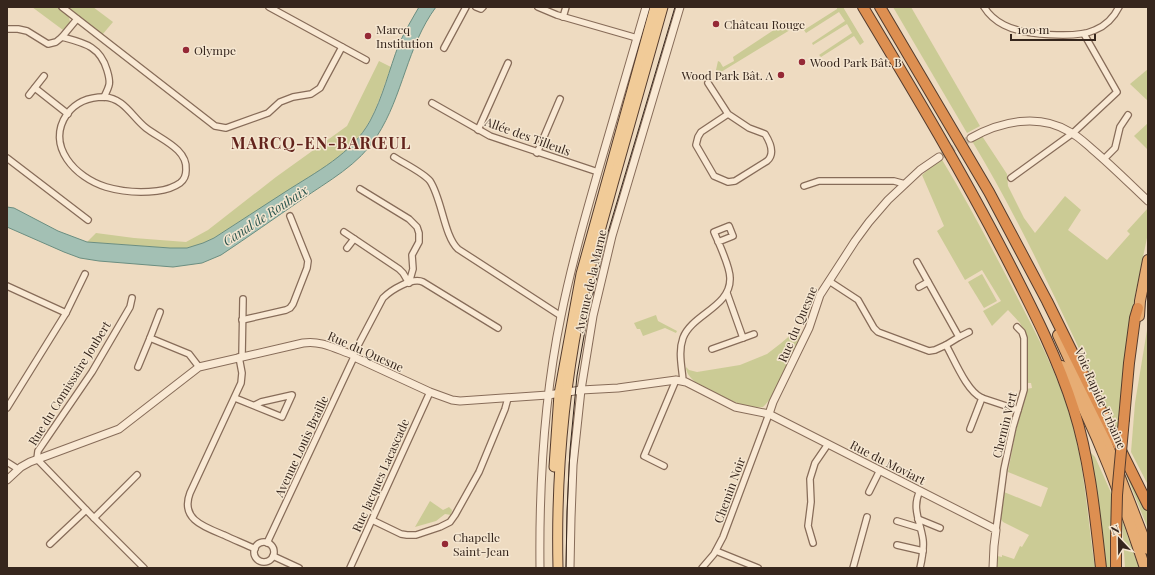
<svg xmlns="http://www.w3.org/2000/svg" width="1155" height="575" font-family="'Playfair Display',serif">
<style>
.green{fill:#cbcb95}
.water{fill:#a3c0b4;stroke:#6b8e81}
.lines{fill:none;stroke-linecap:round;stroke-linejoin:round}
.tertiary-tunnel{stroke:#c9b7a0;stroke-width:7;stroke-dasharray:7 3.5;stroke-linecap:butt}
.minor-casing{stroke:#876c59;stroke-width:8}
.tertiary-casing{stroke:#876c59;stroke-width:9}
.primary-casing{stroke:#543b2d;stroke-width:11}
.trunk-casing{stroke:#543b2d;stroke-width:12}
.motorway-casing{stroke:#543b2d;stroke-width:12}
.minor{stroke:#f9e9d4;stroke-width:5.5}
.tertiary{stroke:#f9e9d4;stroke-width:7}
.primary{stroke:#f1cb98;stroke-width:9}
.trunk{stroke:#e7ad74;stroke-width:10}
.motorway{stroke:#dd8f51;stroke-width:10}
.tram{stroke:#36261d;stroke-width:1}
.motorway-bridge-casing{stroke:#543b2d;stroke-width:12;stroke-linecap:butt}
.motorway-bridge{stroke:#dd8f51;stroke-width:10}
.poi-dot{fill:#952936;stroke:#f5e6d0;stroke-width:1.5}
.labels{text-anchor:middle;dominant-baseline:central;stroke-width:3;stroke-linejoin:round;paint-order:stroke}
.poi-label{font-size:12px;fill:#36261d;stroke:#f5e6d0;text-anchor:start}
.street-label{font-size:12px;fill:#36261d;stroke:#f5e6d0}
.water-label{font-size:13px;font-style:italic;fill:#2c564f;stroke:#f5e6d0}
.district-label{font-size:16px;font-weight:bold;letter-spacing:1px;fill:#63231c;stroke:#f5e6d0}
</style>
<rect width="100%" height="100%" fill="#eedbc1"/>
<g class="green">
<path d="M32,7H57L69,17L70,22L63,30Z"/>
<path d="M66,7H93L113,22L102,35Z"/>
<path d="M837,7H843L864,42L860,45L854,36L821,57L819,55L852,33L847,24L813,45L812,43L845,21L839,12L806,33L804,30L837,9Z"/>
<path d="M893,7H911L980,126L967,133Z"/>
<path d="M786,22H789L793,25L790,30L721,72L716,70L718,61L720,62L723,67L734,61L733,57L739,53Z"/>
<path d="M379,61L391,67C382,91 375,117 359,137C340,160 313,174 289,190C264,206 239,222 214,238L203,243L187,248H170L87,242L96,233L134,238L186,242L208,230L276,177L347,126Z"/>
<path d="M1148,69V101L1130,84Z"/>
<path d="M1148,123V150L1134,136Z"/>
<path d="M982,136L1007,174L1008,186L1024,218L1035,233L1065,196L1081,210L1068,230L1107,260L1130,234L1127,231L1148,208V233L1135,296L1126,350L1118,433C1072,334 1028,234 972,141Z"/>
<path d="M941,158C966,199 988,241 1010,283C1032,326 1056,369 1070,416C1085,465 1087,517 1095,568H997V556L1002,557V555L1014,559L1020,546L1022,547L1029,535L1003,522L1001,519L1004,492L1041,507L1048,488L1008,472L1018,419L1024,400L1026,389L1032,388L1031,383H1026L1028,340L1020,323L1008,310L992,326L983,311L1001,301L982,270L965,280L937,231L944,226L922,175Z"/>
<path d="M982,274L997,301L984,308L968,282Z"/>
<path d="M656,315L658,321L677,331L676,333L665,328L643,336L640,329H637L634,323Z"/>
<path d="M1148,324V485L1131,452L1135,403Z"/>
<path d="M793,333L801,336C793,351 774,399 763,407C744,409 726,398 709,389C704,387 697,384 693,380C689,376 686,372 686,367L689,370L697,372L740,365L767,354L780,344Z"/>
<path d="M1089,453H1091L1095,457L1113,497L1111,539L1113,568H1105Z"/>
<path d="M1126,471L1148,513V529L1126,474Z"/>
<path d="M430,501L443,510L449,507L452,510L451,515L445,514L436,521L415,527Z"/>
<path d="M1122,520L1139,568H1125Z"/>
</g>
<path class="water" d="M419,7H436C407,46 403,96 377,136C359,165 328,181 301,200C275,218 248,237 221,255L202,263L173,267L99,261L80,258L64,252L7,227V207L14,208L58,231L87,242L170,248H187L203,243L214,238C238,223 261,207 285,192C316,172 352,154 370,121C383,97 389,70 399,44C405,31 412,19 419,7Z"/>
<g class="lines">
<path class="tertiary-tunnel" d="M939,157L971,138"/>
<g class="minor-casing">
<g id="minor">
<path d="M62,7L215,126L226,128L268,113L280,102L293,97L311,94L320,88L342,47"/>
<path d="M269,7L366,60"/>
<path d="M476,7L481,9L483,7"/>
<path d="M538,7L557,15L637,38"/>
<path d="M984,7C989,15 996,21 1004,25C1023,35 1076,39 1095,30C1105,26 1114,17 1119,7"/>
<path d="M563,17L566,7"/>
<path d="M7,29H18L27,31L48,44L56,42L62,37C84,43 100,46 107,70C111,83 110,85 104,97"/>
<path d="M62,37L77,19"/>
<path d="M444,48L466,7"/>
<path d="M708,83L728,114L749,128L765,134C770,142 775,154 767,161L735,181L728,182L714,176L696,145L698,137L701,132L728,114"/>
<path d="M35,88L68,114"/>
<path d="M29,95L44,76"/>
<path d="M104,97C124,98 132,117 146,128C160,139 188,149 186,170C186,175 184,180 180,183C173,188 165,190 157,191C140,193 123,192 106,187C76,178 45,146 67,114C76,102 89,97 104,97Z"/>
<path d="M432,103L490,136L598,172"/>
<path d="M478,130L508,63"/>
<path d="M537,153L560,99"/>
<path d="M394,157C403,163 424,173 430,181C442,199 444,236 458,249L561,316"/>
<path d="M7,158L88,220"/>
<path d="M1104,159L1115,148L1120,127L1128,115"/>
<path d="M1011,178L1073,133L1117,92L1084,34"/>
<path d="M804,186L819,181H894L905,184"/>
<path d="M360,189L409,219L417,227L419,233V242L412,255L413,269L409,283"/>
<path d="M344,232L399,269L403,273L409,283"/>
<path d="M347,248L354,239"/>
<path d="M917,262L959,337L946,345"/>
<path d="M829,281L858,300L874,328L878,332L929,351L935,350L946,345C954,359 967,392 982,398L970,429"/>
<path d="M7,286L66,313"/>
<path d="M919,287L928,282"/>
<path d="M727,293L743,338L754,334"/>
<path d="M132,298L130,307L92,372L38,451L37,459L94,518L144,568"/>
<path d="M160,312L150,338L189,354L199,367"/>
<path d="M242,320L286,310L290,308L293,304L307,268L308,261L290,216"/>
<path d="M959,337L969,332"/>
<path d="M712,349L743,338"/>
<path d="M353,355L383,298C391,290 412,277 423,282L498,328"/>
<path d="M242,356L243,299"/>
<path d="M239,357L242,373L241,383L190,493C180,519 204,527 224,535C234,540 245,544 255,549"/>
<path d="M138,367L150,338"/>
<path d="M683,381C682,367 678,352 683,338C692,314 731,307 730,278C730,266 719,244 714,232L729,226L733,236L718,242"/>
<path d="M235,398L282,417L292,395L261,402L255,405"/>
<path d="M982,398L1018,410"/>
<path d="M7,408L66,313L85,274"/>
<path d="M7,462L18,469"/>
<path d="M664,466L644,456L676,380"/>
<path d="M869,492L880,470"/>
<path d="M94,518L137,475"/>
<path d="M918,519L940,528"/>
<path d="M372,520L401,534L407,535H416L440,527L450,522L455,515L479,472L505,409L508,398"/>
<path d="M897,521L920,528"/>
<path d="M996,530L1004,469L1013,427L1024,390V338L1022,332L1017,327"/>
<circle cx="264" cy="552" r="10"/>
<path d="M267,543L354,357"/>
<path d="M813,543L808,526L811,502L810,479L815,463L828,444"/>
<path d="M50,544L86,510"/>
<path d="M897,545L923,551"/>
<path d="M716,551L758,568"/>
<path d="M273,556L299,568"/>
<path d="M350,568L430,392"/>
<path d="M702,568L714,554L723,537L769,414"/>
<path d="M853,568L867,517"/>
<path d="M920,568C922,559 924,549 923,540C921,523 911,508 920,491"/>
</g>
</g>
<g class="tertiary-casing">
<g id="tertiary">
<path d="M971,138C1001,121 1039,113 1070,132C1078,136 1085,143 1092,149C1111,165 1130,184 1148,201"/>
<path d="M769,414L773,402L809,328L820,295L855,241L869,222L888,200L920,170L939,157"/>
<path d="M7,480L21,467L30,462L119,429L199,367L303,343C321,340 336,349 353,355L354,357L430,392L452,400L460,401L548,395L581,390L618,388L676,380L686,382L735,407L769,414L991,527L996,530L994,546L993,568"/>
<path d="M540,568C539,484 544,398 561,316C572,262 587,210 602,158C617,108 631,57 646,7"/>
<path d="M570,568L571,518L573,465L581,390L593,316L612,236L680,7"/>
</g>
</g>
<g class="primary-casing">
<g id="primary">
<path d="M554,467L559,394L581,274L655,7"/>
<path d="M558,568C556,484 563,398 579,316C588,271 601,228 613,184C630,125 646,66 663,7"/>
</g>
</g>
<g class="trunk-casing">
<g id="trunk">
<path d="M1139,316L1140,301L1148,260"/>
<path d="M1058,335L1102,431L1148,549"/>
<path d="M1062,366C1097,430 1122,499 1145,568"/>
</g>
</g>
<g class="motorway-casing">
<g id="motorway">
<path d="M863,7C914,92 965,177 1010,265C1034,312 1058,359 1074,410C1090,461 1095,515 1101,568"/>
<path d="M880,7L989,192L1047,301L1148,505"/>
<path d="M1124,419L1129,363L1135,318L1138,308"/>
<path d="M1116,537V568"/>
</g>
</g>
<use href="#minor" class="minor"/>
<use href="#tertiary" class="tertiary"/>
<use href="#primary" class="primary"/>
<use href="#trunk" class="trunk"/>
<use href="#motorway" class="motorway"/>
<path class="tram" d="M566,568L567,511L570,450L577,376L587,319L606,239L675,7"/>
<g class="motorway-bridge-casing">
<path id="motorway-bridge" d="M1116,537L1117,495L1124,419"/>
</g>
<use href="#motorway-bridge" class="motorway-bridge"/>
</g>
<g class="poi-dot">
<circle cx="716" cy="24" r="4"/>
<circle cx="368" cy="36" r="4"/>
<circle cx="186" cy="50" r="4"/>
<circle cx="802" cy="62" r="4"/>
<circle cx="781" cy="75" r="4"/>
<circle cx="445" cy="544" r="4"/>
</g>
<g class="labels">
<g class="poi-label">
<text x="724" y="24">Château Rouge</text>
<text x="376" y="29">Marcq<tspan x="376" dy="14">Institution</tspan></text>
<text x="194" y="50">Olympe</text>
<text x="810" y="62">Wood Park Bât. B</text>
<text x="773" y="75" text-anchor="end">Wood Park Bât. A</text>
<text x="453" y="537">Chapelle<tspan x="453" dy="14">Saint-Jean</tspan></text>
</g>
<g class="street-label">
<text transform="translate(528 136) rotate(20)">Allée des Tilleuls</text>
<text transform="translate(590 281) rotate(-77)">Avenue de la Marne</text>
<text transform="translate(797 324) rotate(-67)">Rue du Quesne</text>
<text transform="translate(366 351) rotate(24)">Rue du Quesne</text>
<text transform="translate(69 383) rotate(-58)">Rue du Comissaire Joubert</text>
<text transform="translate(1101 398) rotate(66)">Voie Rapide Urbaine</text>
<text transform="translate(1004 425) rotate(-76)">Chemin Vert</text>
<text transform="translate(301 446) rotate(-65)">Avenue Louis Braille</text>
<text transform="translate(888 462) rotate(27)">Rue du Moviart</text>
<text transform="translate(380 475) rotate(-66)">Rue Jacques Lacascade</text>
<text transform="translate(729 490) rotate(-70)">Chemin Noir</text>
</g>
<g class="water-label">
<text transform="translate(265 215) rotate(-33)">Canal de Roubaix</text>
</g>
<g class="district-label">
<text x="321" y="142">MARCQ-EN-BARŒUL</text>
</g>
</g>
<rect width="1155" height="575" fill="none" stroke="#36261d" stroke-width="16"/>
<g transform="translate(1119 539) rotate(338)" stroke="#f5e6d0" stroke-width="3" paint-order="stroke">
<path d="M0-3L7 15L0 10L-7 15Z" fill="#36261d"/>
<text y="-6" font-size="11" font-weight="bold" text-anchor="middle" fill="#36261d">N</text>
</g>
<path d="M1011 34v6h84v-6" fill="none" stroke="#36261d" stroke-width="2"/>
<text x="1017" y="34" font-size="12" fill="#36261d" stroke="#f5e6d0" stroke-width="3" paint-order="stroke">100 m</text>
</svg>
